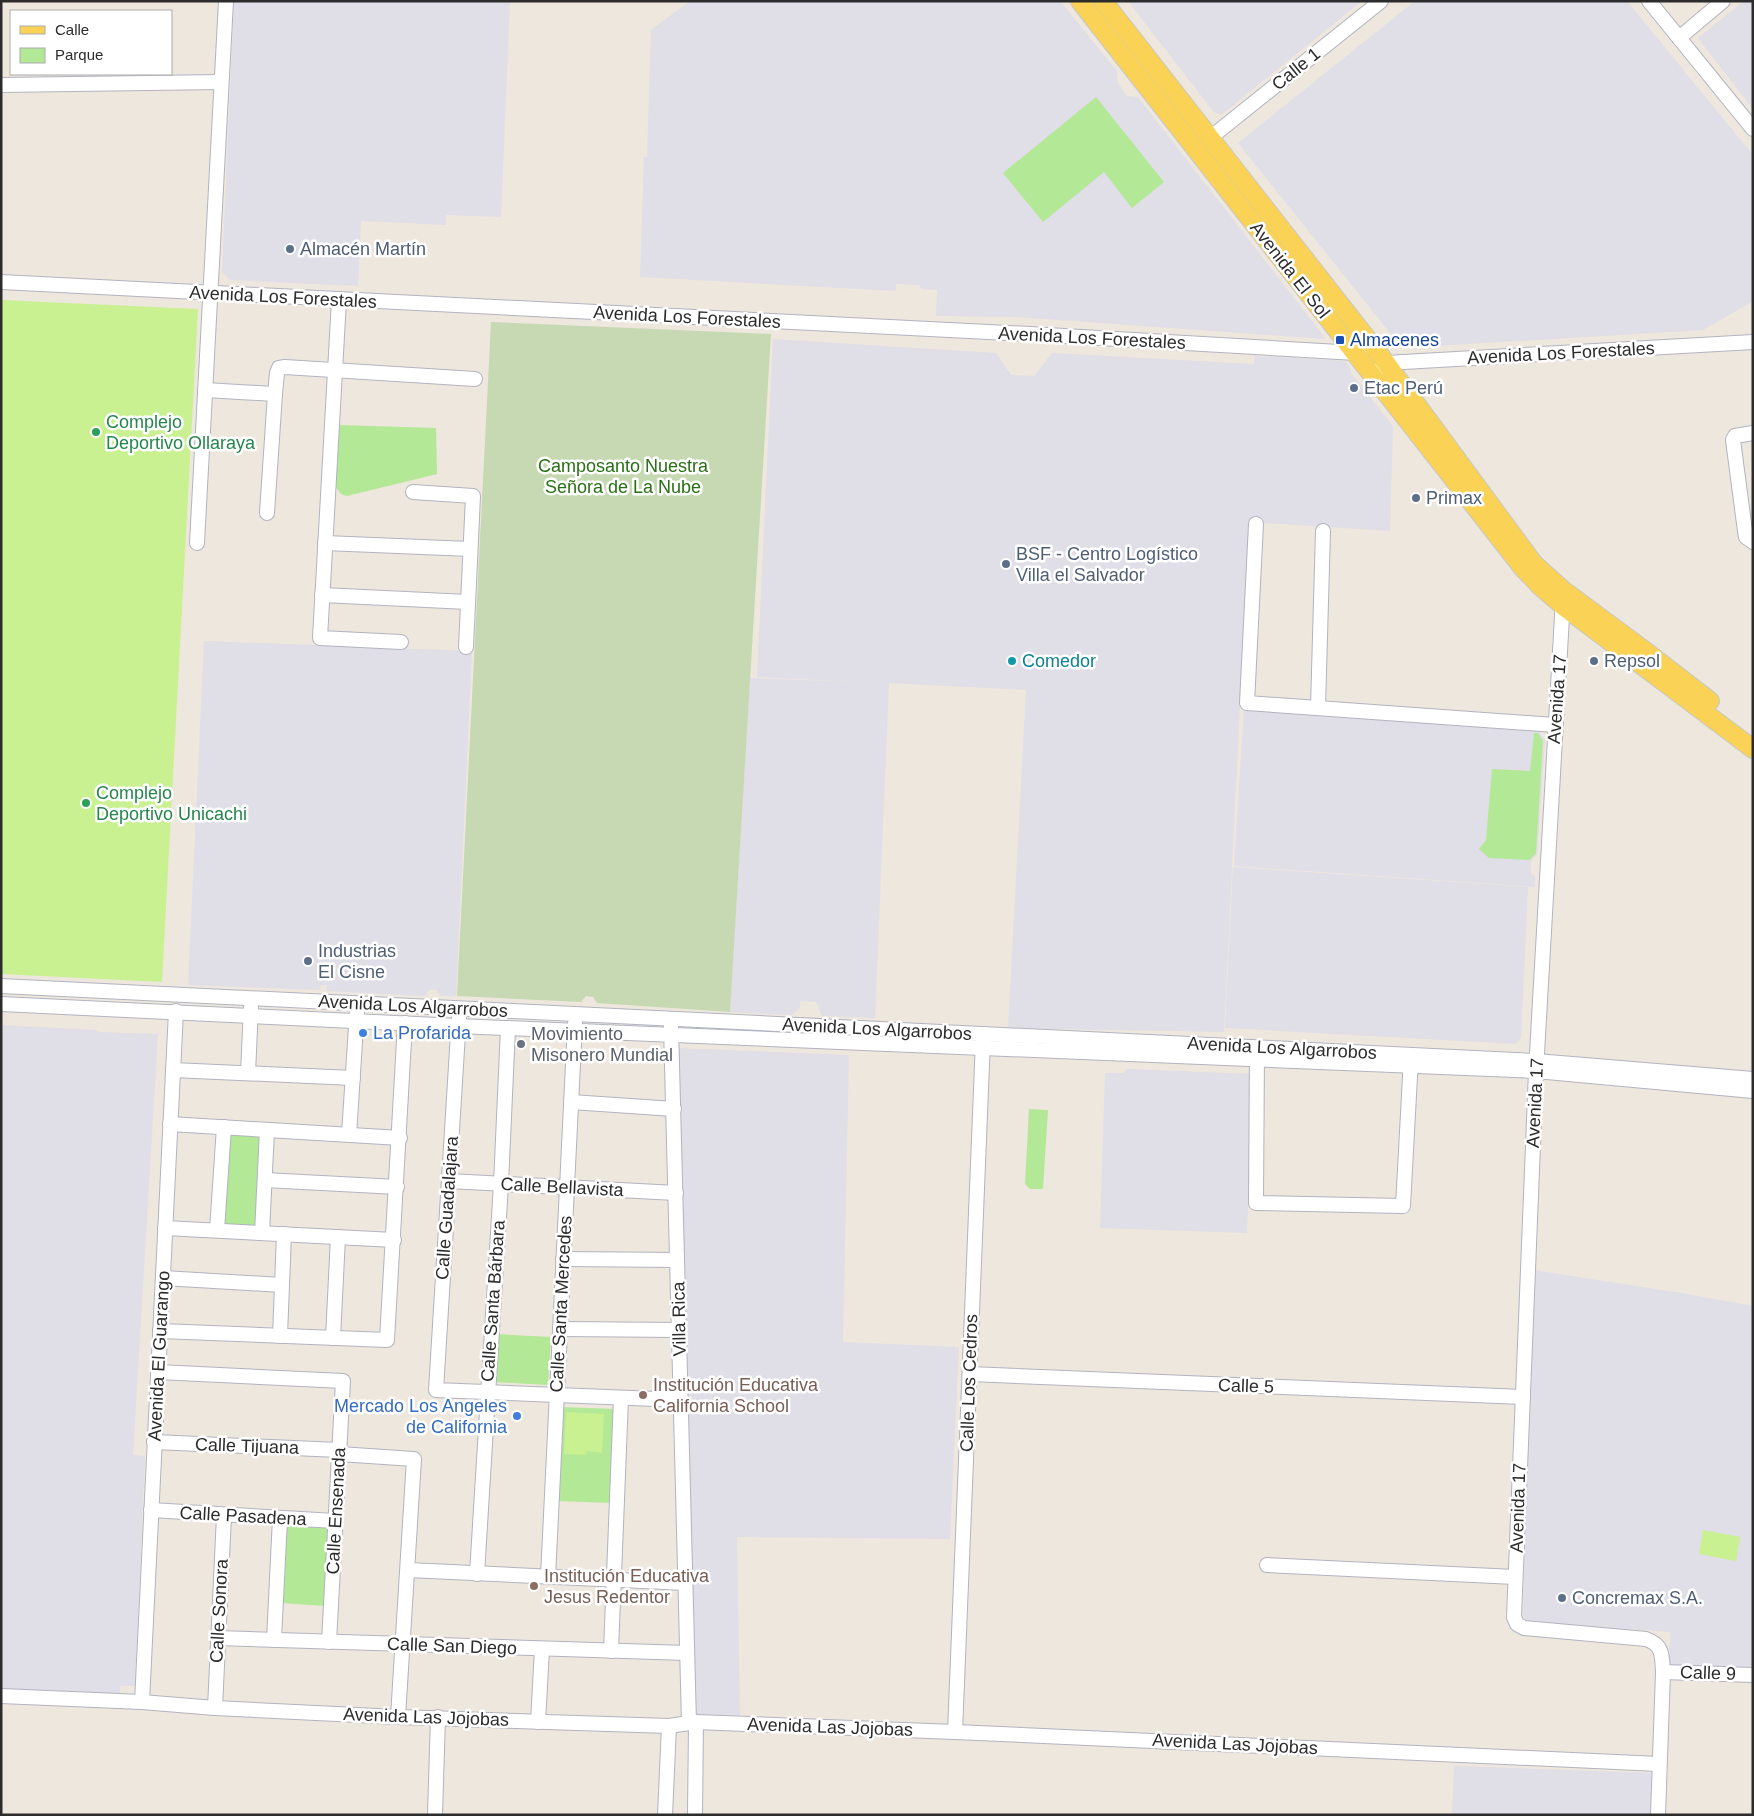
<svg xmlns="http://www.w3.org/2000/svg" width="1754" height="1816" font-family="Arial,sans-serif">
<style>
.industrial{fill:#e0dee6}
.green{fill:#b3e896}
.cemetery{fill:#c6d9b3}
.pitch{fill:#c9f091}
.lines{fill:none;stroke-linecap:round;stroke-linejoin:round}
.minor-casing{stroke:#b1b4c0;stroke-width:16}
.major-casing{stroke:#c8c8c8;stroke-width:20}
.minor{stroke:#fff;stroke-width:14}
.major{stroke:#fad256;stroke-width:18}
.service-dot{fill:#5c6f8a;stroke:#fff;stroke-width:2}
.transit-dot{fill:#1a4fb4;stroke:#fff;stroke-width:2}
.leisure-dot{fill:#2e9e5b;stroke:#fff;stroke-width:2}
.culture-dot{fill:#0f9aa8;stroke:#fff;stroke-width:2}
.shop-dot{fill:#3f7fe0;stroke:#fff;stroke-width:2}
.worship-dot{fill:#6b7280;stroke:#fff;stroke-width:2}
.education-dot{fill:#8d6e63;stroke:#fff;stroke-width:2}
.labels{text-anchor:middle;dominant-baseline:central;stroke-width:5;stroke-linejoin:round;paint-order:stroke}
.street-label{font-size:18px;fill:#2c2c2c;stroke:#fff}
.service-label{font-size:18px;fill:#4e5e75;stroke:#fff;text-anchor:start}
.transit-label{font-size:18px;fill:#164399;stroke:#fff;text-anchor:start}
.leisure-label{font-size:18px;fill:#27864d;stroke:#fff;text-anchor:start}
.park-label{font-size:18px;fill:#296f15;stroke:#fff}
.culture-label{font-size:18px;fill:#0d838f;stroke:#fff;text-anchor:start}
.shop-label{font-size:18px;fill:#366cbe;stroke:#fff;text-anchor:start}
.worship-label{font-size:18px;fill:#5b616d;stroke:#fff;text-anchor:start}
.education-label{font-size:18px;fill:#785e54;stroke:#fff;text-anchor:start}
</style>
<rect width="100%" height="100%" fill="#eee7dd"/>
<g class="industrial">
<path d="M234,1H510L501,217L446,215V225L361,221L358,286L230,280L222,272Z"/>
<path d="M690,1H1060L1117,71L1118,83L1127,96L1138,97L1326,339L1017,317L936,316L937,290L922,289L919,285L896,284V291L640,277L644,157H647L651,30Z"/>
<path d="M1128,1H1362L1221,115L1213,111Z"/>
<path d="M1415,1H1627L1753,155V301L1703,330L1402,348L1238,143Z"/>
<path d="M1744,1H1753V109L1698,38Z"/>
<path d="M773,339L996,353L1011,375L1034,376L1052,353L1254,364L1255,356L1346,361L1351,369V373L1393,426L1390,531L1249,522L1224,1032L1008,1028L1026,690L889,683L875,1018L822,1016L816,1002L800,1001V1008L791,1015L730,1012L750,678L858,682L757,677Z"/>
<path d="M204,641L472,651L456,996H441L436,990H430L424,996L327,991V985H321L320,990L188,985Z"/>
<path d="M1244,709L1538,730L1545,740L1537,855L1531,860V873L1535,877V887L1234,866Z"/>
<path d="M1233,867L1528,887L1521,1038L1516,1044L1225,1028Z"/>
<path d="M1,1025L95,1030L100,1032L158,1034L133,1455L145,1456L135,1686H120V1694L1,1689Z"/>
<path d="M678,1048L849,1055L843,1342L959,1347L950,1539L737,1537L740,1715H695Z"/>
<path d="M1127,1069L1253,1074L1247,1233L1100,1228L1105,1073H1124Z"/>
<path d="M1533,1270L1681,1293L1753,1306V1667L1669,1665L1670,1632L1529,1622L1523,1616Z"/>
<path d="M1454,1766L1653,1773L1651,1815H1452Z"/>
</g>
<g class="green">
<path d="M1096,97L1164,182L1132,208L1104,172L1043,222L1003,173Z"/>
<path d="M339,425L436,428L437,474L347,496L341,494L335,486Z"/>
<path d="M1534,733H1538L1543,741L1536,854L1529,860L1489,858L1479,849L1486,840L1492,769L1530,771Z"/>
<path d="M1029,1109L1048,1110L1043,1189H1030L1025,1184Z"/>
<path d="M227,1133L264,1135L258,1229L221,1226Z"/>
<path d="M496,1334L551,1337L548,1385L494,1382Z"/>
<path d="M560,1407L617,1409L613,1503L556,1501Z"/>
<path d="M285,1523L331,1526L326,1606L280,1603Z"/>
</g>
<path class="cemetery" d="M491,322L771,334L730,1012L597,1003L593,997L586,996L581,1002L457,996Z"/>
<g class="pitch">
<path d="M1,300L198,309L162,982L1,974Z"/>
<path d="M566,1412L604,1414L602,1453L587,1451L586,1455L564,1454Z"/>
<path d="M1703,1530L1740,1537L1736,1561L1699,1554Z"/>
</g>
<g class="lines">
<g class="minor-casing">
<g id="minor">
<path d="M1649,1L1753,129"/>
<path d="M1679,38L1723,1"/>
<path d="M1,85L221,82"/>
<path d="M1210,138L1381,1"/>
<path d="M1,282L1030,334L1356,353L1359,350"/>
<path d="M339,300L320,638L401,642"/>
<path d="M1381,368L1386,363L1753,342"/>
<path d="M205,390L275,394"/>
<path d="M1753,433L1735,436L1733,440L1745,531L1746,537L1753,542"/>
<path d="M413,492L473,496L466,647"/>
<path d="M267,513L275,394L277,373L279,368L285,367L475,379"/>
<path d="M1256,524L1247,703L1555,725"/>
<path d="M197,543L226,1"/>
<path d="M325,543L470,549"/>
<path d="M322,595L468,602"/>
<path d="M1563,599L1536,1071L1514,1617L1517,1624L1524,1628L1646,1639C1663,1645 1662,1655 1663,1672L1658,1815"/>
<path d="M1318,707L1323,531"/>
<path d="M1,986L1536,1061L1753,1079"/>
<path d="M1,1004L458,1026L1536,1071L1753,1091"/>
<path d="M459,1017L436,1390L681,1400"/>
<path d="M671,1026L689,1723"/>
<path d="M1257,1050L1256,1203L1403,1206L1411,1058"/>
<path d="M173,1070L353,1078"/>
<path d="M248,1073L251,1007"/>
<path d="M571,1102L674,1109"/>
<path d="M170,1124L400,1138"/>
<path d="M349,1135L357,1011"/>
<path d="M265,1180L397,1187"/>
<path d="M449,1181L676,1193"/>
<path d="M165,1228L394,1240"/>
<path d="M217,1230L224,1127"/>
<path d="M262,1233L267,1130"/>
<path d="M563,1259L677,1260"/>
<path d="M163,1278L282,1285"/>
<path d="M560,1329L679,1330"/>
<path d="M160,1331L387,1340L405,1023"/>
<path d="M280,1336L284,1234"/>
<path d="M333,1338L338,1237"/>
<path d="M158,1372L343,1381L329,1642"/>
<path d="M970,1374L1523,1397"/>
<path d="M154,1442L339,1450"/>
<path d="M339,1454L414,1459L398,1717"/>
<path d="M151,1510L335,1521"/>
<path d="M1267,1565L1515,1577"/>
<path d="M408,1570L685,1583"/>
<path d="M477,1574L501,1184L508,1028"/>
<path d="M548,1577L575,1023"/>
<path d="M218,1638L687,1653"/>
<path d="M274,1640L280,1518"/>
<path d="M611,1651L621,1398"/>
<path d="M1663,1672L1753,1675"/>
<path d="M1,1696L142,1702L215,1708L398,1717L669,1726L696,1722L955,1732L1659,1764"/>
<path d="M142,1702L176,1011"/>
<path d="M215,1708L224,1515"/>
<path d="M538,1722L542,1649"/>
<path d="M955,1732L983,1040"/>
<path d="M435,1815L438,1717"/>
<path d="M665,1815L669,1726"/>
<path d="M695,1815L696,1722"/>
</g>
</g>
<g class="major-casing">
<g id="major">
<path d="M1080,1L1522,567L1541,587L1563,606L1753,749"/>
<path d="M1103,1L1386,363L1534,564L1563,590L1644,650L1710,701"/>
</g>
</g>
<use href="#minor" class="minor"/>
<use href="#major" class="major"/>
</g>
<g class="service-dot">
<circle cx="290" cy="249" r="5"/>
<circle cx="1354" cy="388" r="5"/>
<circle cx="1416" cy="498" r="5"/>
<circle cx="1006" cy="564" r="5"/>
<circle cx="1594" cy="661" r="5"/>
<circle cx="308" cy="961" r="5"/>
<circle cx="1562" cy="1598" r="5"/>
</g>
<rect class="transit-dot" x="1335" y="335" width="10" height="10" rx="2.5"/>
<g class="leisure-dot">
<circle cx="96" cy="432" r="5"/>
<circle cx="86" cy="803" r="5"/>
</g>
<circle class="culture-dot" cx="1012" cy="661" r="5"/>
<g class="shop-dot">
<circle cx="363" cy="1033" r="5"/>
<circle cx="517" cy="1416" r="5"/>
</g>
<circle class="worship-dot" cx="521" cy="1044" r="5"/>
<g class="education-dot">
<circle cx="643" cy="1395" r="5"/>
<circle cx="534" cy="1586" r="5"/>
</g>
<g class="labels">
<g class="street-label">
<text transform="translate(1296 69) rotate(-39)">Calle 1</text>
<text transform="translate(1290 270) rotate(52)">Avenida El Sol</text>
<text transform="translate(283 297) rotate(3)">Avenida Los Forestales</text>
<text transform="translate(687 317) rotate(3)">Avenida Los Forestales</text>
<text transform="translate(1092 338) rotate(3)">Avenida Los Forestales</text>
<text transform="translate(1561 353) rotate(-3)">Avenida Los Forestales</text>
<text transform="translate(1557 699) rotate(-86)">Avenida 17</text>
<text transform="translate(413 1006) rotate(3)">Avenida Los Algarrobos</text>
<text transform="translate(877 1029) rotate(3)">Avenida Los Algarrobos</text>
<text transform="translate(1282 1048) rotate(3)">Avenida Los Algarrobos</text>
<text transform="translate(1535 1103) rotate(-87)">Avenida 17</text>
<text transform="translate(562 1187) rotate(3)">Calle Bellavista</text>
<text transform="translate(447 1208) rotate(-86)">Calle Guadalajara</text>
<text transform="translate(493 1301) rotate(-86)">Calle Santa Bárbara</text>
<text transform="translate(561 1304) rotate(-87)">Calle Santa Mercedes</text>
<text transform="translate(679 1319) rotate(-91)">Villa Rica</text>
<text transform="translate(159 1356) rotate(-87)">Avenida El Guarango</text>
<text transform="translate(969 1383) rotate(-88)">Calle Los Cedros</text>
<text transform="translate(1246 1386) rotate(2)">Calle 5</text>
<text transform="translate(247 1446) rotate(2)">Calle Tijuana</text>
<text transform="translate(1518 1508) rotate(-88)">Avenida 17</text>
<text transform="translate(336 1511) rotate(-87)">Calle Ensenada</text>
<text transform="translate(243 1516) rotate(3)">Calle Pasadena</text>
<text transform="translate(219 1611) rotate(-87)">Calle Sonora</text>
<text transform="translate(452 1646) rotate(2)">Calle San Diego</text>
<text transform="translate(1708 1673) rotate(2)">Calle 9</text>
<text transform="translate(426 1717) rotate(2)">Avenida Las Jojobas</text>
<text transform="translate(830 1727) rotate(2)">Avenida Las Jojobas</text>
<text transform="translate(1235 1744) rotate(3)">Avenida Las Jojobas</text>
</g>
<g class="service-label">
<text x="300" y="249">Almacén Martín</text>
<text x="1364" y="388">Etac Perú</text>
<text x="1426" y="498">Primax</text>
<text x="1016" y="554">BSF - Centro Logístico<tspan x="1016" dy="21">Villa el Salvador</tspan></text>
<text x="1604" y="661">Repsol</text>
<text x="318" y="951">Industrias<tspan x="318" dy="21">El Cisne</tspan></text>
<text x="1572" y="1598">Concremax S.A.</text>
</g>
<g class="transit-label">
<text x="1350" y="340">Almacenes</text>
</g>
<g class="leisure-label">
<text x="106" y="422">Complejo<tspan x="106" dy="21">Deportivo Ollaraya</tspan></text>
<text x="96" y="793">Complejo<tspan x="96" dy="21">Deportivo Unicachi</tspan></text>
</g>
<g class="park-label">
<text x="623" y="466">Camposanto Nuestra<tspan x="623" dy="21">Señora de La Nube</tspan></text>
</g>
<g class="culture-label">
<text x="1022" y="661">Comedor</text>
</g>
<g class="shop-label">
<text x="373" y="1033">La Profarida</text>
<text x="507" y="1406" text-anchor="end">Mercado Los Angeles<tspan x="507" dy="21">de California</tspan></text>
</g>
<g class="worship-label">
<text x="531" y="1034">Movimiento<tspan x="531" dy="21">Misonero Mundial</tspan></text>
</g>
<g class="education-label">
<text x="653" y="1385">Institución Educativa<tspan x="653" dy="21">California School</tspan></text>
<text x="544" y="1576">Institución Educativa<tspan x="544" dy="21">Jesus Redentor</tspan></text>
</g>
</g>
<rect width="1754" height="1816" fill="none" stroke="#2c2c2c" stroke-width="5"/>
<rect x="10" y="10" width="162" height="65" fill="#ffffff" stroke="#ababab"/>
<rect x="20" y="26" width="25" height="8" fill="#fad256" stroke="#ababab"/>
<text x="55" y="35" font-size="15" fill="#2c2c2c">Calle</text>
<rect x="20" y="48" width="25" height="15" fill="#b3e896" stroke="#ababab"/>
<text x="55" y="60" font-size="15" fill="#2c2c2c">Parque</text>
</svg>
